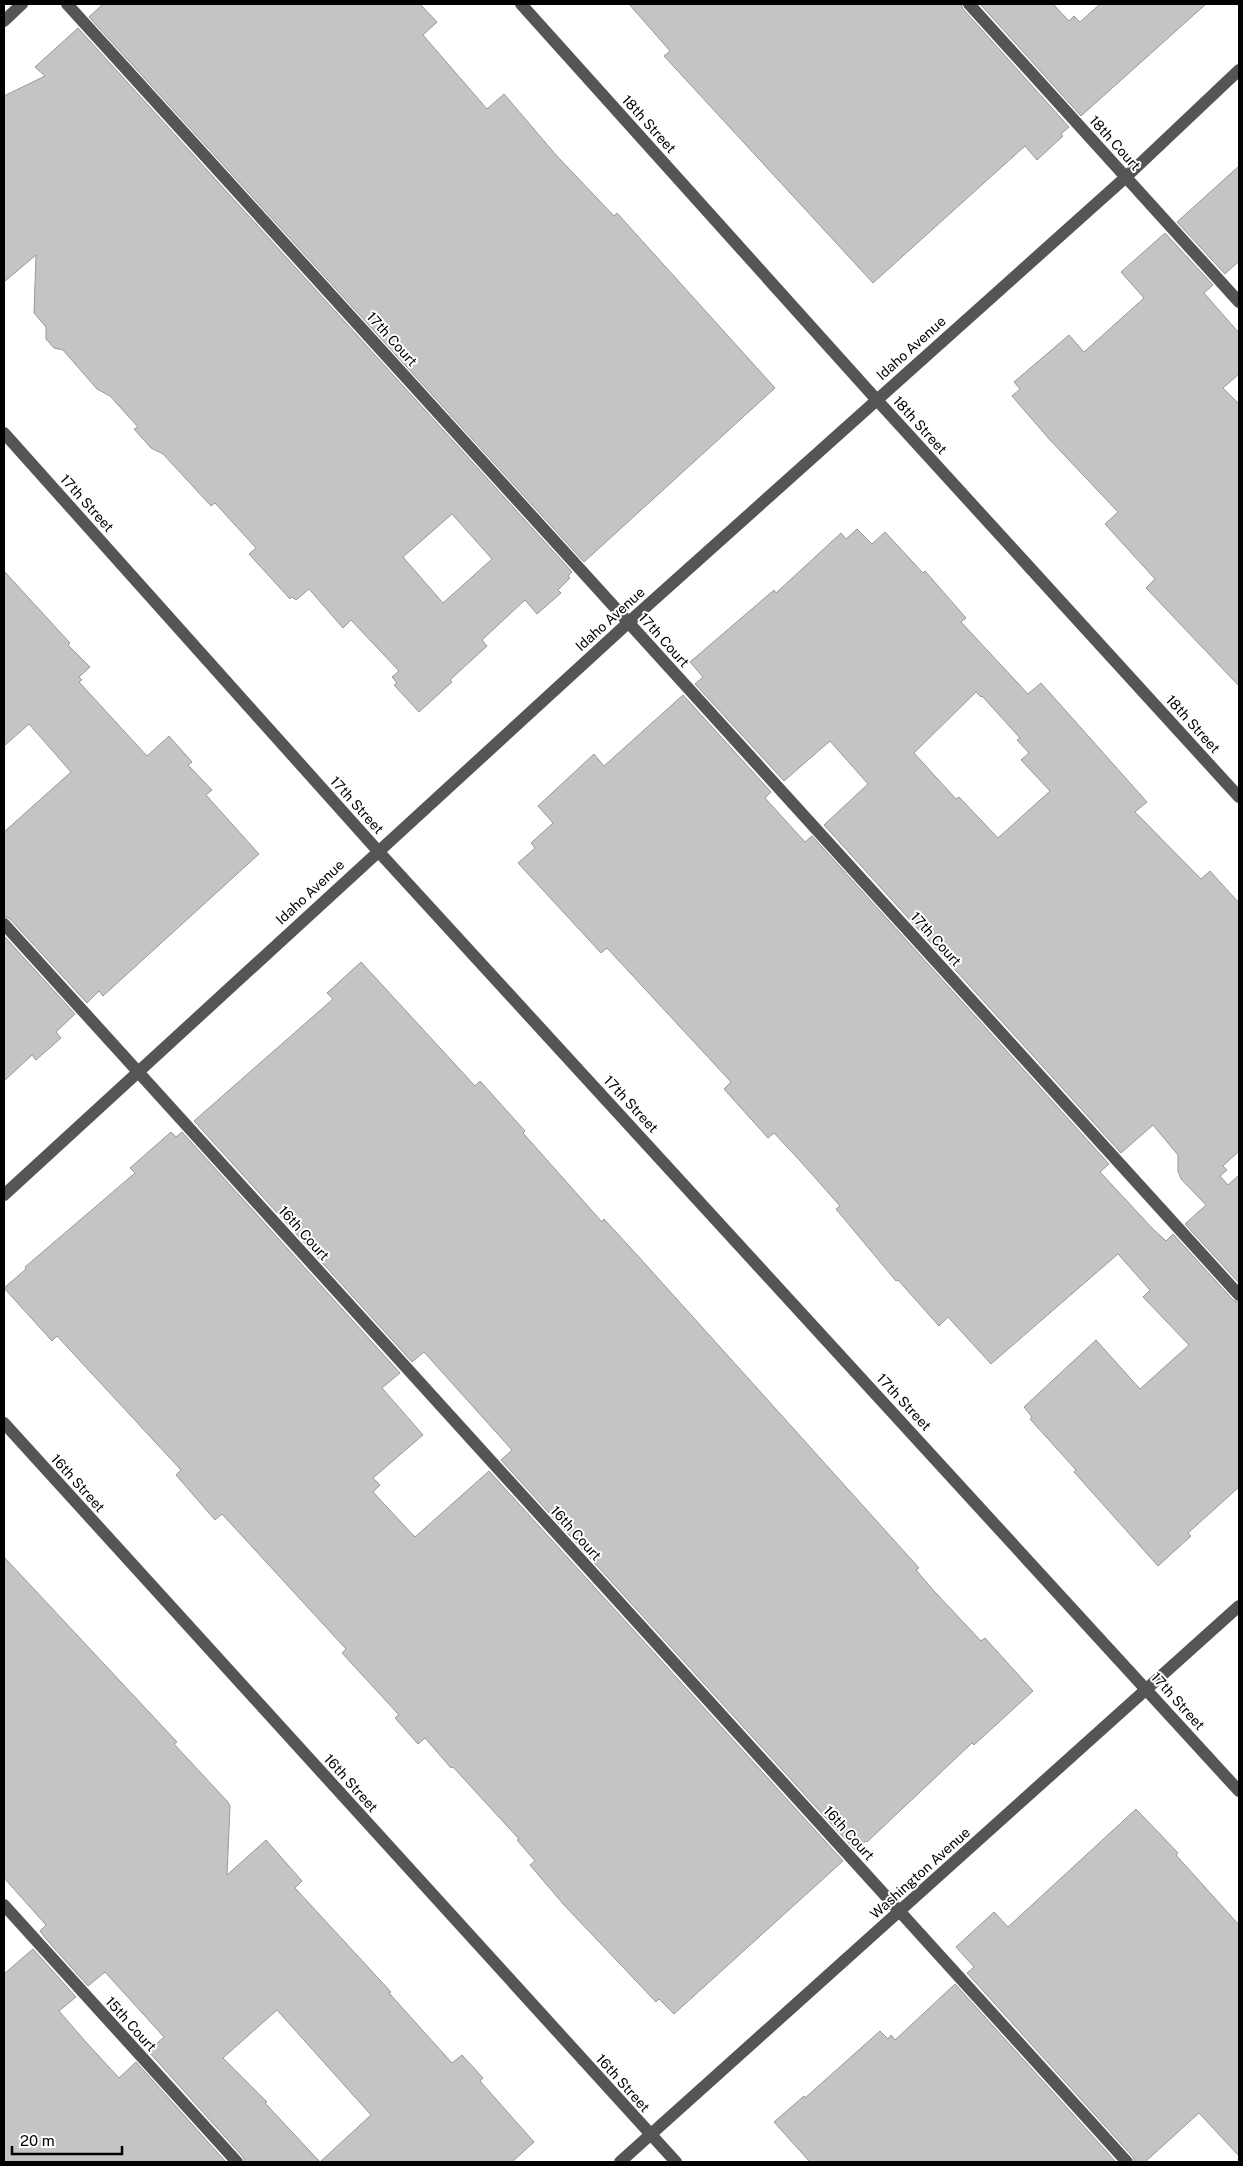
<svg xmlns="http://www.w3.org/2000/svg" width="1243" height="2166" font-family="'Public Sans',sans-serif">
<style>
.building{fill:#c4c4c4;stroke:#999;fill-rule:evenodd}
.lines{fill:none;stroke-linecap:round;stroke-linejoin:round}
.minor{stroke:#555;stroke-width:12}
.labels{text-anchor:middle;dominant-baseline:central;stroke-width:4;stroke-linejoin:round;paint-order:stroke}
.street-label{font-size:14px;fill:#000;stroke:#fff}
</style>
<rect width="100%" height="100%" fill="#fff"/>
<g class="building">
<path d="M103,4H420L437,22L423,35L487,109L504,94L556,155L614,216L617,213L775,388L584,562L89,17Z"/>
<path d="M629,4H961L963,9L1069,127L1061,134L1063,136L1037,160L1025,146L873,283L664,56L670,51Z"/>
<path d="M980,4H1053L1069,21L1074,16L1080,22L1100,4H1206L1081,116Z"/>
<path d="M78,28L572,572L568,576L570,578L558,590L561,593L537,614L525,600L482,640L487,646L450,680L452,682L419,712L394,685L397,683L392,677L399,671L351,620L343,628L309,589L296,600L292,597L290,599L249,554L256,548L215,503L211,506L163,454L151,448L134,429L138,427L110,396L97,389L63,350L54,348L46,339V327L34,313L36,255L4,282V96L45,76L35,67ZM452,514L492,559L443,603L403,557Z"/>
<path d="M1239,166V261L1225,274L1177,222Z"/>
<path d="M1165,233L1213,285L1204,293L1239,333V374L1223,388L1239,404V686L1146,588L1155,579L1105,524L1118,512L1050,440L1012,396L1020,389L1014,382L1069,335L1084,352L1144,298L1121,272Z"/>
<path d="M857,529L872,544L885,532L923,573L925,571L966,618L961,622L1028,694L1041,683L1147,802L1135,812L1201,879L1210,871L1239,903V1151L1223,1166L1227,1170L1220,1176L1228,1185L1239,1175V1283L1185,1224L1206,1205L1181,1179L1178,1171V1155L1153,1125L1121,1153L824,825L868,784L830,741L784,781L695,684L703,677L690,662L774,590L776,593L841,533L846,539ZM976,692L981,697L982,696L1020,738L1017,740L1029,753L1021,760L1050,791L998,838L959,797L956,799L914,753Z"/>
<path d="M4,571L70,643L68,645L90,667L79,677L82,680L79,682L147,756L169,736L192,762L188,765L212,790L206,795L259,854L103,996L99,991L87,1003L10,919L4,916V832L71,772L29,724L4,746Z"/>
<path d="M683,695L771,792L765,798L805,842L812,836L1109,1164L1100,1172L1152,1228L1166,1241L1173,1234L1233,1300L1239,1303V1487L1188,1533L1191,1536L1158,1566L1074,1472L1076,1470L1030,1419L1032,1417L1024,1407L1096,1340L1140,1389L1189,1345L1143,1297L1150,1290L1118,1254L991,1364L948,1317L939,1326L898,1280L896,1281L836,1209L840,1206L802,1163L774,1133L768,1138L724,1089L731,1082L607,948L601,953L518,863L535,848L531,843L553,823L538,806L594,754L604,766Z"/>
<path d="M4,936L75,1014L56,1032L61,1038L36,1060L32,1055L4,1081Z"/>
<path d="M361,962L475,1086L480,1081L525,1131L523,1133L602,1222L604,1219L638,1256L892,1538L919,1568L916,1570L934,1591L981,1641L985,1638L1033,1691L974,1745L972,1743L867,1842L866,1841L855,1850L501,1460L512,1450L424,1352L412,1362L194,1121L333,999L327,993Z"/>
<path d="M171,1132L176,1137L182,1132L400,1373L382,1388L423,1435L373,1478L380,1485L373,1492L415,1537L489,1471L843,1861L674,2014L659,1999L656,2002L564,1905L530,1865L535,1861L517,1840L519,1839L453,1767L451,1768L425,1738L418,1744L395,1718L399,1715L342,1653L346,1649L222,1514L215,1520L176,1475L181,1470L57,1336L52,1341L4,1288L26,1269L25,1267L135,1173L130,1168Z"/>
<path d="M4,1557L177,1742L174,1744L227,1801L230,1806L227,1875L266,1840L302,1881L295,1888L391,1992L389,1993L452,2063L462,2055L483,2078L480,2081L534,2142L512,2162H320L371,2115L277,2010L223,2058L267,2102L265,2103L320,2162H245L243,2157L148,2051L164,2037L105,1972L88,1986L46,1939L40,1931L46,1925L4,1878Z"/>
<path d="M1136,1809L1178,1853L1176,1855L1239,1925V2156L1199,2113L1145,2162H1135L1133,2157L967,1973L974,1967L956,1947L994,1912L1008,1927Z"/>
<path d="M33,1949L76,1997L59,2011L85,2041L119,2078L136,2062L226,2162H4V1974Z"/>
<path d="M955,1984L1116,2162H810L774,2122L804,2096L805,2098L880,2031L888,2039L891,2035L895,2040Z"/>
</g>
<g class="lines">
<g class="minor">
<path d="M67,4L1239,1295"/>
<path d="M521,4L876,399L1239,797"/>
<path d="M969,4L1239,302"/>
<path d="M4,21L22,4"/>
<path d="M4,433L378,851L1239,1791"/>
<path d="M4,924L1127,2162"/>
<path d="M4,1195L629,622L1126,177L1239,70"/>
<path d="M4,1423L676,2162"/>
<path d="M4,1905L237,2162"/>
<path d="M620,2162L1239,1606"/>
</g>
</g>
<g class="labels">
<g class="street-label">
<text transform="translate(649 124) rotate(48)">18th Street</text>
<text transform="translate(1115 143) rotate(48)">18th Court</text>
<text transform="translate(392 339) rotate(48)">17th Court</text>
<text transform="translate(911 348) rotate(-42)">Idaho Avenue</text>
<text transform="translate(920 425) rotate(48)">18th Street</text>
<text transform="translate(87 503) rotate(48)">17th Street</text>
<text transform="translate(610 619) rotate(-42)">Idaho Avenue</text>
<text transform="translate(664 640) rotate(48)">17th Court</text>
<text transform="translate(1193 724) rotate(48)">18th Street</text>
<text transform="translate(357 805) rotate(48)">17th Street</text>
<text transform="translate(310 892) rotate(-43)">Idaho Avenue</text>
<text transform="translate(936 939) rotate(48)">17th Court</text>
<text transform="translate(631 1104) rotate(47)">17th Street</text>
<text transform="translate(304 1233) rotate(48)">16th Court</text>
<text transform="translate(904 1402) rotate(47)">17th Street</text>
<text transform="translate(78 1483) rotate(48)">16th Street</text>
<text transform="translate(576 1533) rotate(48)">16th Court</text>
<text transform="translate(1178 1701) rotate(48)">17th Street</text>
<text transform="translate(351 1783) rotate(48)">16th Street</text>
<text transform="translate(849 1833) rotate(48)">16th Court</text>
<text transform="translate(920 1873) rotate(-42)">Washington Avenue</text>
<text transform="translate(131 2024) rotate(48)">15th Court</text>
<text transform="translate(623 2083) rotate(48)">16th Street</text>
</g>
</g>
<rect width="1243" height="2166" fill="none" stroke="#000000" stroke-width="10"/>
<path d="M12 2146v8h110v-8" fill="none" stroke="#000000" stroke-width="2.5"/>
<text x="20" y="2146" font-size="15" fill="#000000" stroke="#ffffff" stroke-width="4" paint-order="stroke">20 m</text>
</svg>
